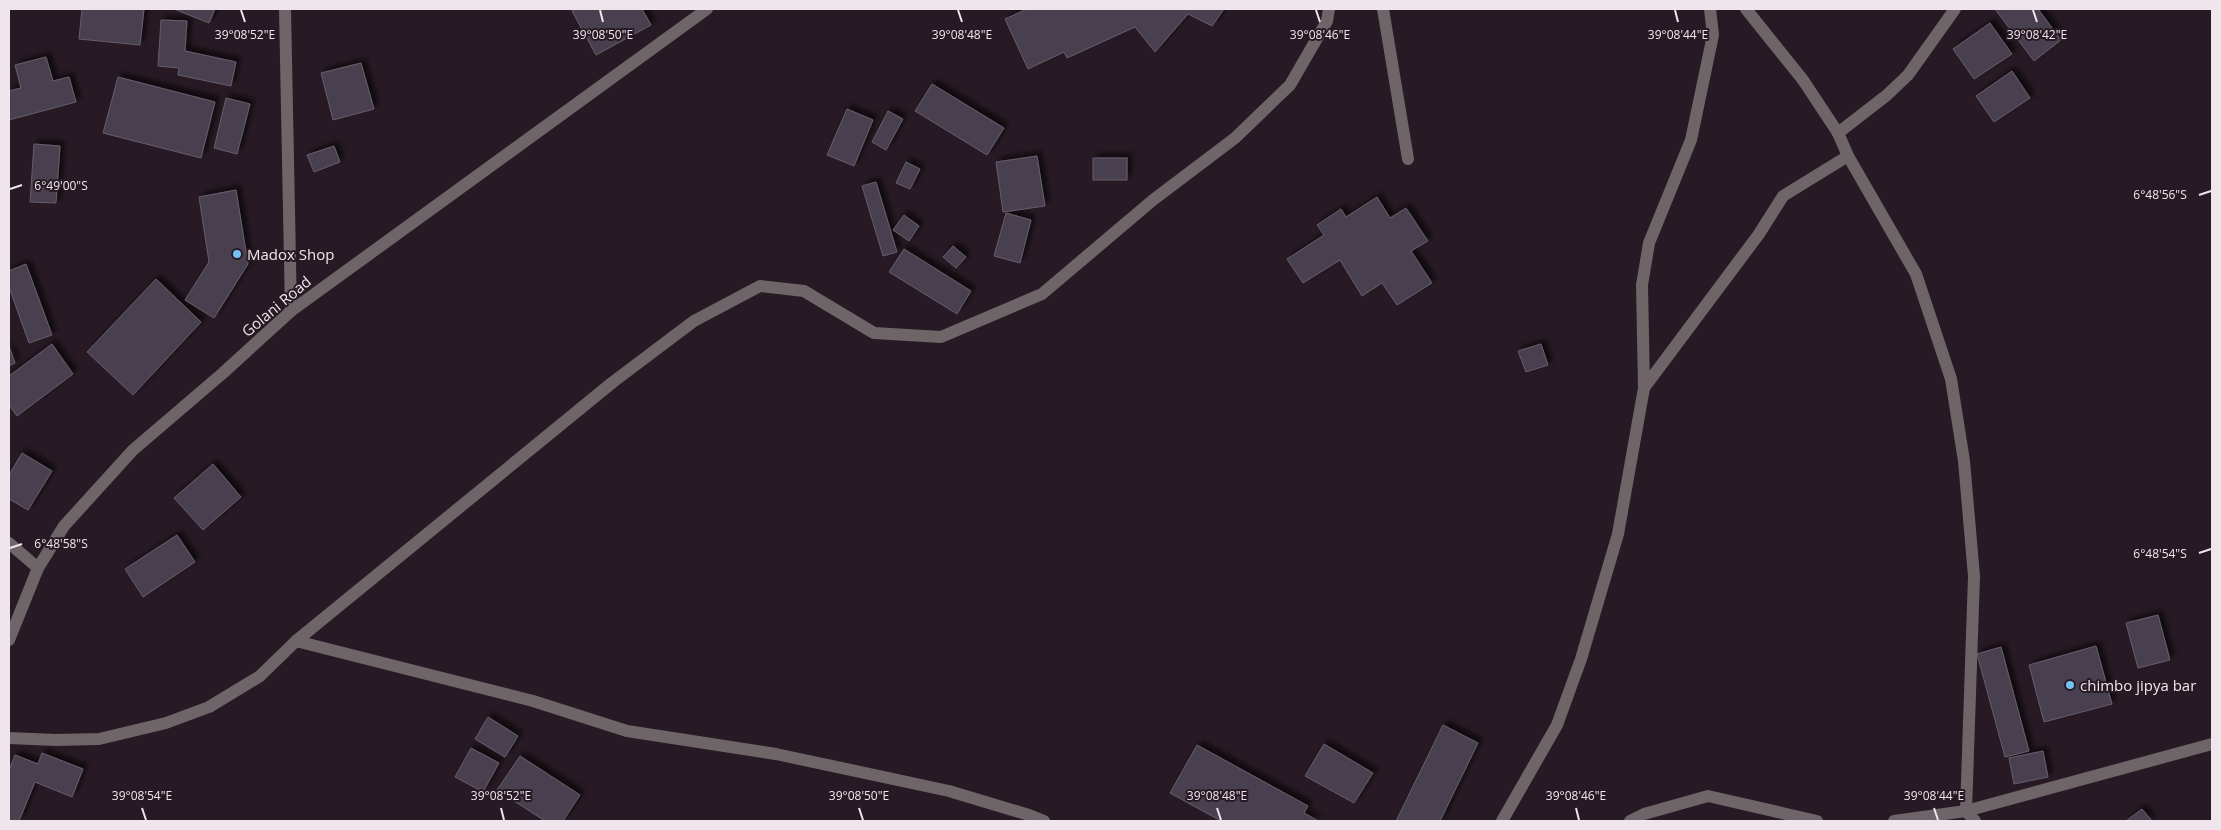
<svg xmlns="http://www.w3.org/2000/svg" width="2221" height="830" font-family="'Open Sans',sans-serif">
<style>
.building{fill:#4a414f;stroke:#675d6c;filter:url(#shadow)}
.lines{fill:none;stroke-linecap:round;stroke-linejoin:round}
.minor{stroke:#6e6569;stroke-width:12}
.ticks{fill:none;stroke:#efe6ed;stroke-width:2}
.poi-dot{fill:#73c1f5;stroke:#271a24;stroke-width:2}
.labels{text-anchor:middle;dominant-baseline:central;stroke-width:4;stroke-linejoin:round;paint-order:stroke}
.poi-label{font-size:15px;fill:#efe6ed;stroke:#271a24;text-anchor:start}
.street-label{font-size:15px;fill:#efe6ed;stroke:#271a24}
.ticks-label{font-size:12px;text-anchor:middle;fill:#efe6ed;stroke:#271a24;stroke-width:4;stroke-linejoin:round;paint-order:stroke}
</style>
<defs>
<filter id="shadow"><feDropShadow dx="4.5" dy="-4.5" stdDeviation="2.5" flood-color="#0009"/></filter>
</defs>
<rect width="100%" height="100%" fill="#271a24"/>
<g class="building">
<path d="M82,9H144L140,45L79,39Z"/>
<path d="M174,9H215L209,23Z"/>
<path d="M577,9H642L651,25L596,55L572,11Z"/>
<path d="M1027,9H1224L1212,26L1188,14L1155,52L1135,27L1067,58L1064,52L1028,69L1005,19Z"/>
<path d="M1995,9H2038L2061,40L2034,61Z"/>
<path d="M161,20L187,21L185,51L236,62L231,86L178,75L179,68L158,66Z"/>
<path d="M1990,23L2012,54L1974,79L1953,49Z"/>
<path d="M46,57L53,81L69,77L76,102L9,120V91L21,88L15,65Z"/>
<path d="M361,63L374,109L333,120L321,73Z"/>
<path d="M2012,71L2030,98L1994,122L1976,96Z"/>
<path d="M118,77L215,102L201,158L103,133Z"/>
<path d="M932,84L1004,128L987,155L915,111Z"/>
<path d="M226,98L250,104L237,154L214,148Z"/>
<path d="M847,109L873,120L854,166L827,155Z"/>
<path d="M888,111L903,119L886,150L872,142Z"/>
<path d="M34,144L60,146L56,203L30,202Z"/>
<path d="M334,146L340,162L314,172L307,155Z"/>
<path d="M1037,156L1045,206L1003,212L996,162Z"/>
<rect x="1093" y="158" width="34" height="22"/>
<path d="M906,162L920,169L910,189L896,183Z"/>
<path d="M876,182L897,252L883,256L862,186Z"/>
<path d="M236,190L248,264L214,318L185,300L209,262L199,197Z"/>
<path d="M1377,197L1390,218L1406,208L1428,241L1411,251L1432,283L1397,305L1382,283L1362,296L1340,260L1303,283L1287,259L1324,235L1317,225L1341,209L1346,217Z"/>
<path d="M1006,213L1031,220L1020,263L994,256Z"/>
<path d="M904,215L919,226L909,241L893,230Z"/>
<path d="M953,246L966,257L956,268L943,257Z"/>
<path d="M904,249L971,291L957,314L889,272Z"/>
<path d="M26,264L52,335L29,343L9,287V271Z"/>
<path d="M156,279L201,322L133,395L87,352Z"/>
<path d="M52,344L73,374L17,416L9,405V376Z"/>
<path d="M1541,344L1548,365L1526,372L1518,351Z"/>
<path d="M9,346L15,363L9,366Z"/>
<path d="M22,453L52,471L28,510L9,499V475Z"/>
<path d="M213,464L241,497L203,530L174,498Z"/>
<path d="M177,535L195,562L143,597L125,569Z"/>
<path d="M2158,615L2170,660L2138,668L2126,623Z"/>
<path d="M2096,646L2112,704L2044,722L2029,665Z"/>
<path d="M2001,647L2029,751L2005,757L1977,654Z"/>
<path d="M488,717L518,736L505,757L475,739Z"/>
<path d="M1443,725L1478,743L1440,821H1396Z"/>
<path d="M1324,744L1373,773L1354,803L1305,776Z"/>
<path d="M1197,745L1308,806L1304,813L1318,821H1221L1170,793Z"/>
<path d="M471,748L499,763L483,792L455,777Z"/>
<path d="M2043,751L2048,777L2014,784L2009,758Z"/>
<path d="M42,753L83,769L72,797L35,782L19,821H9V770L15,755L38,764Z"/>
<path d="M520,756L580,795L563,821H545L497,790Z"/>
<path d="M2142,809L2152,821H2126Z"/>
</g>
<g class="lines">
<g class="minor">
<path d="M285,9L291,311"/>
<path d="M1383,9L1408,159"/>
<path d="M1746,9L1803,80L1838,133L1848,156L1916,274L1951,379L1964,461L1974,576L1966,811L1975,821"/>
<path d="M1838,133L1887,95L1908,75L1955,9"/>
<path d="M1644,388L1642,285L1649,243L1691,140L1713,35L1710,9"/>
<path d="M9,543L38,568"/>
<path d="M9,640L38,568L64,526L133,450L223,373L291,311L707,9"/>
<path d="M296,641L533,701L627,731L776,754L949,791L1029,815L1044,821"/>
<path d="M9,738L55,740L99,739L166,723L209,707L260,676L296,641L613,382L694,321L760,286L804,291L874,333L941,337L1042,294L1153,200L1235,138L1290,85L1327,21L1329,9"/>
<path d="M1502,821L1557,725L1581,659L1618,534L1644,388L1759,234L1783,196L1848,156"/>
<path d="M1630,821L1644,814L1708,796L1817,821"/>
<path d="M1894,821L1966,811L2212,744"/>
</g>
</g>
<path class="ticks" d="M241,10L245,22M600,10L603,22M958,10L962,22M1316,10L1320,22M1675,10L1678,22M2033,10L2037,22M10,189L22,185M2199,195L2211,191M10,548L22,544M2199,553L2211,549M142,808L146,820M501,808L504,820M859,808L863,820M1217,808L1221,820M1576,808L1579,820M1934,808L1938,820"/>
<g class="poi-dot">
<circle cx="237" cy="254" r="5"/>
<circle cx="2070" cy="685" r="5"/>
</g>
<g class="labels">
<g class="poi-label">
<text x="247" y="254">Madox Shop</text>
<text x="2080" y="685">chimbo jipya bar</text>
</g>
<g class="street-label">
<text transform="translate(276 306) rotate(-40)">Golani Road</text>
</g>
</g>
<g class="ticks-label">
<text x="245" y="39">39°08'52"E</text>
<text x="603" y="39">39°08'50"E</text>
<text x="962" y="39">39°08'48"E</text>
<text x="1320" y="39">39°08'46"E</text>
<text x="1678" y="39">39°08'44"E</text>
<text x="2037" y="39">39°08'42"E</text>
<text x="61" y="190">6°49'00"S</text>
<text x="2160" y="199">6°48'56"S</text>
<text x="61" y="548">6°48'58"S</text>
<text x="2160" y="558">6°48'54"S</text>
<text x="142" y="800">39°08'54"E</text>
<text x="501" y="800">39°08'52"E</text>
<text x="859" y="800">39°08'50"E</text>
<text x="1217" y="800">39°08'48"E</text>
<text x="1576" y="800">39°08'46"E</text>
<text x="1934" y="800">39°08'44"E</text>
</g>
<rect width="2221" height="830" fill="none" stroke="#efe6ed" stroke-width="20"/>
</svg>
